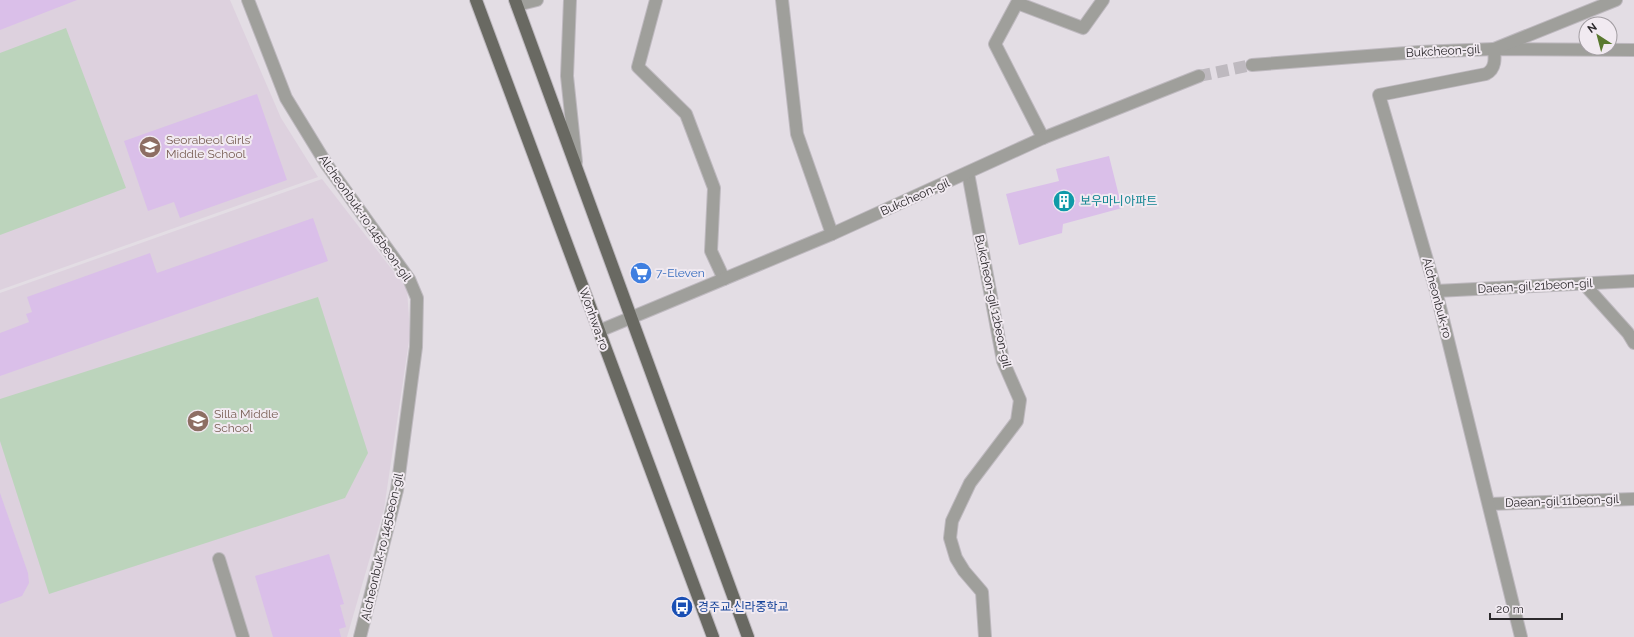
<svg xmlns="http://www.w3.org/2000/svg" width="1634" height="637" font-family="Raleway,'Noto Sans KR',sans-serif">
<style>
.built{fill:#ddd1de}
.green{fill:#bcd4bc}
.building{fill:#dabfe9}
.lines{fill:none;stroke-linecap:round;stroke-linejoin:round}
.minor-tunnel{stroke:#beb9bf;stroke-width:12;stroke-dasharray:12 6;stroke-linecap:butt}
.minor-casing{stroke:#beb9bf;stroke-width:14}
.major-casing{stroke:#beb9bf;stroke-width:14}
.minor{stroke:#9f9f9b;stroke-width:12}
.major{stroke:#696962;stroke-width:12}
.labels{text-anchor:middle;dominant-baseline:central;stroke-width:4;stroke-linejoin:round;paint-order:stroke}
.street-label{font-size:12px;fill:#2c292c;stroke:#f1eaf1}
.education-label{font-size:12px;fill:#785e54;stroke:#f1eaf1;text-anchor:start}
.culture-label{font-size:12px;fill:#0d838f;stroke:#f1eaf1;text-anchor:start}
.shop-label{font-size:12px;fill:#366cbe;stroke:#f1eaf1;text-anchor:start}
.transit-label{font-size:12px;fill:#164399;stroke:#f1eaf1;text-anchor:start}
</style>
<rect width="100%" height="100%" fill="#e3dde4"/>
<g class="built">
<path d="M0,0H230L281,118L318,177L0,290Z"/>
<path d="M322,179L407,289L410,334L384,509L347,637H0V293Z"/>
</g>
<g class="green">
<path d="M66,28L126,188L0,235V53Z"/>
<path d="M318,297L368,453L345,498L49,594L0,441V399Z"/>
</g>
<g class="building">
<path d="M0,0H77L0,30Z"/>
<path d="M257,94L287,180L180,218L174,202L148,211L124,141Z"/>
<path d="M1109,156L1122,208L1063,224L1062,233L1019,245L1006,194L1059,181L1056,169Z"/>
<path d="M313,218L328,261L0,376V333L29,322L26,314L32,312L27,297L150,253L157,273Z"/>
<path d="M0,493L28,573L29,583L22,596L0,604Z"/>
<path d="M329,554L344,604L340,605L346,627L339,629L341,637H273L255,576Z"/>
</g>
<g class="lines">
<path class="minor-tunnel" d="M1199,76L1252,65"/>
<g class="minor-casing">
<g id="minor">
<path d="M248,0L286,98L327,165L409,279L417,298L416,347L397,490L360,637"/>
<path d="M570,0L567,76L576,162"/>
<path d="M656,0L638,67L686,114L714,188L711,251L724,279"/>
<path d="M782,0L797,134L832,234"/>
<path d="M517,5L537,0"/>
<path d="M1252,65L1419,52L1494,49L1634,50"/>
<path d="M1043,138L995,44L1017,3L1083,28L1103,0"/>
<path d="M968,173L1003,361L1020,400L1017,421L970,483L952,521L950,538L956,558L964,571L982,592L985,637"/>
<path d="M1584,284L1628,333L1634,343"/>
<path d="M1436,291L1634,281"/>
<path d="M599,331L832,234L1043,138L1199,76"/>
<path d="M1489,504L1634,499"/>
<path d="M219,559L243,637"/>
<path d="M1521,637L1436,291L1379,95L1486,74C1496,69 1495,58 1494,49L1616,0"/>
</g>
</g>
<g class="major-casing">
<g id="major">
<path d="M476,0L713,637"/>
<path d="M515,0L748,637"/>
</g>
</g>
<use href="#minor" class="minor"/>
<use href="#major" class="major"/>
</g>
<defs>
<g id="school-disc" transform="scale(1.15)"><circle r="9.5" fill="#8d6e63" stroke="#f1eaf1"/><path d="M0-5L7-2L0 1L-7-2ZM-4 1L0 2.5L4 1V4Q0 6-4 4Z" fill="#fff"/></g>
<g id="building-disc" transform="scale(1.15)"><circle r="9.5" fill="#0f9aa8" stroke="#f1eaf1"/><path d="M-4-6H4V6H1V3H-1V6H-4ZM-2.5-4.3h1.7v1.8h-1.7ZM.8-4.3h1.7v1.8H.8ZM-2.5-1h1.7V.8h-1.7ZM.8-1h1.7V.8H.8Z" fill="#fff"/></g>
<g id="supermarket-disc" transform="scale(1.15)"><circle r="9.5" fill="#3f7fe0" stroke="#f1eaf1"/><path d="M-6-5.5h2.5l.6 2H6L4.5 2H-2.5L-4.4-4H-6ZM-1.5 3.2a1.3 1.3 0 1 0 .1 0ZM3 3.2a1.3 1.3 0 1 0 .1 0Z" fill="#fff"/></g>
<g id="bus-disc" transform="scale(1.15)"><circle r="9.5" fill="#1a4fb4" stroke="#f1eaf1"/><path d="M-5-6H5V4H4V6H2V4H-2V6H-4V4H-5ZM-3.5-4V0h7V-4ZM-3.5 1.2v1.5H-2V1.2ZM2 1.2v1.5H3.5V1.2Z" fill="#fff"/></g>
</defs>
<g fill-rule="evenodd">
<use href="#school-disc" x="150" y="147"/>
<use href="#building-disc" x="1064" y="201"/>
<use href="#supermarket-disc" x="641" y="273"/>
<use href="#school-disc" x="198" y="421"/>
<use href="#bus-disc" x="682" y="607"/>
</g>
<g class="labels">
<g class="street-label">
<text transform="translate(1443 51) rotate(-3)">Bukcheon-gil</text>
<text transform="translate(915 197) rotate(-24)">Bukcheon-gil</text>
<text transform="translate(365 218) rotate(55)">Alcheonbuk-ro 145beon-gil</text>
<text transform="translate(1535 286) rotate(-3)">Daean-gil 21beon-gil</text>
<text transform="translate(1437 298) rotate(75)">Alcheonbuk-ro</text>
<text transform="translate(993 301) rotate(78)">Bukcheon-gil 12beon-gil</text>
<text transform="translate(594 319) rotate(70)">Wonhwa-ro</text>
<text transform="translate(1562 501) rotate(-2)">Daean-gil 11beon-gil</text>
<text transform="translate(382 547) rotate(-77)">Alcheonbuk-ro 145beon-gil</text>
</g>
<g class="education-label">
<text x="166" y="140">Seorabeol Girls’<tspan x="166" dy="14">Middle School</tspan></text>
<text x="214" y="414">Silla Middle<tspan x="214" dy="14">School</tspan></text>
</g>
<g class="culture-label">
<text x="1080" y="201">보우마니아파트</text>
</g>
<g class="shop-label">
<text x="656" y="273">7-Eleven</text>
</g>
<g class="transit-label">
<text x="698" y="607">경주교.신라중학교</text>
</g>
</g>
<g transform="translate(1598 36) rotate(324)"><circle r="19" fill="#f1eaf1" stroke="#a29da2"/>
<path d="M0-3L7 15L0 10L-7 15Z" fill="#5a792f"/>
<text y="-6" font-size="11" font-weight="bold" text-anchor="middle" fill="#2c292c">N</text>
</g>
<path d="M1490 613v6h72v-6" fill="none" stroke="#2c292c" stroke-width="2"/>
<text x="1496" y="613" font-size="12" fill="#2c292c" stroke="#f1eaf1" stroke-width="3" paint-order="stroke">20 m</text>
</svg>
